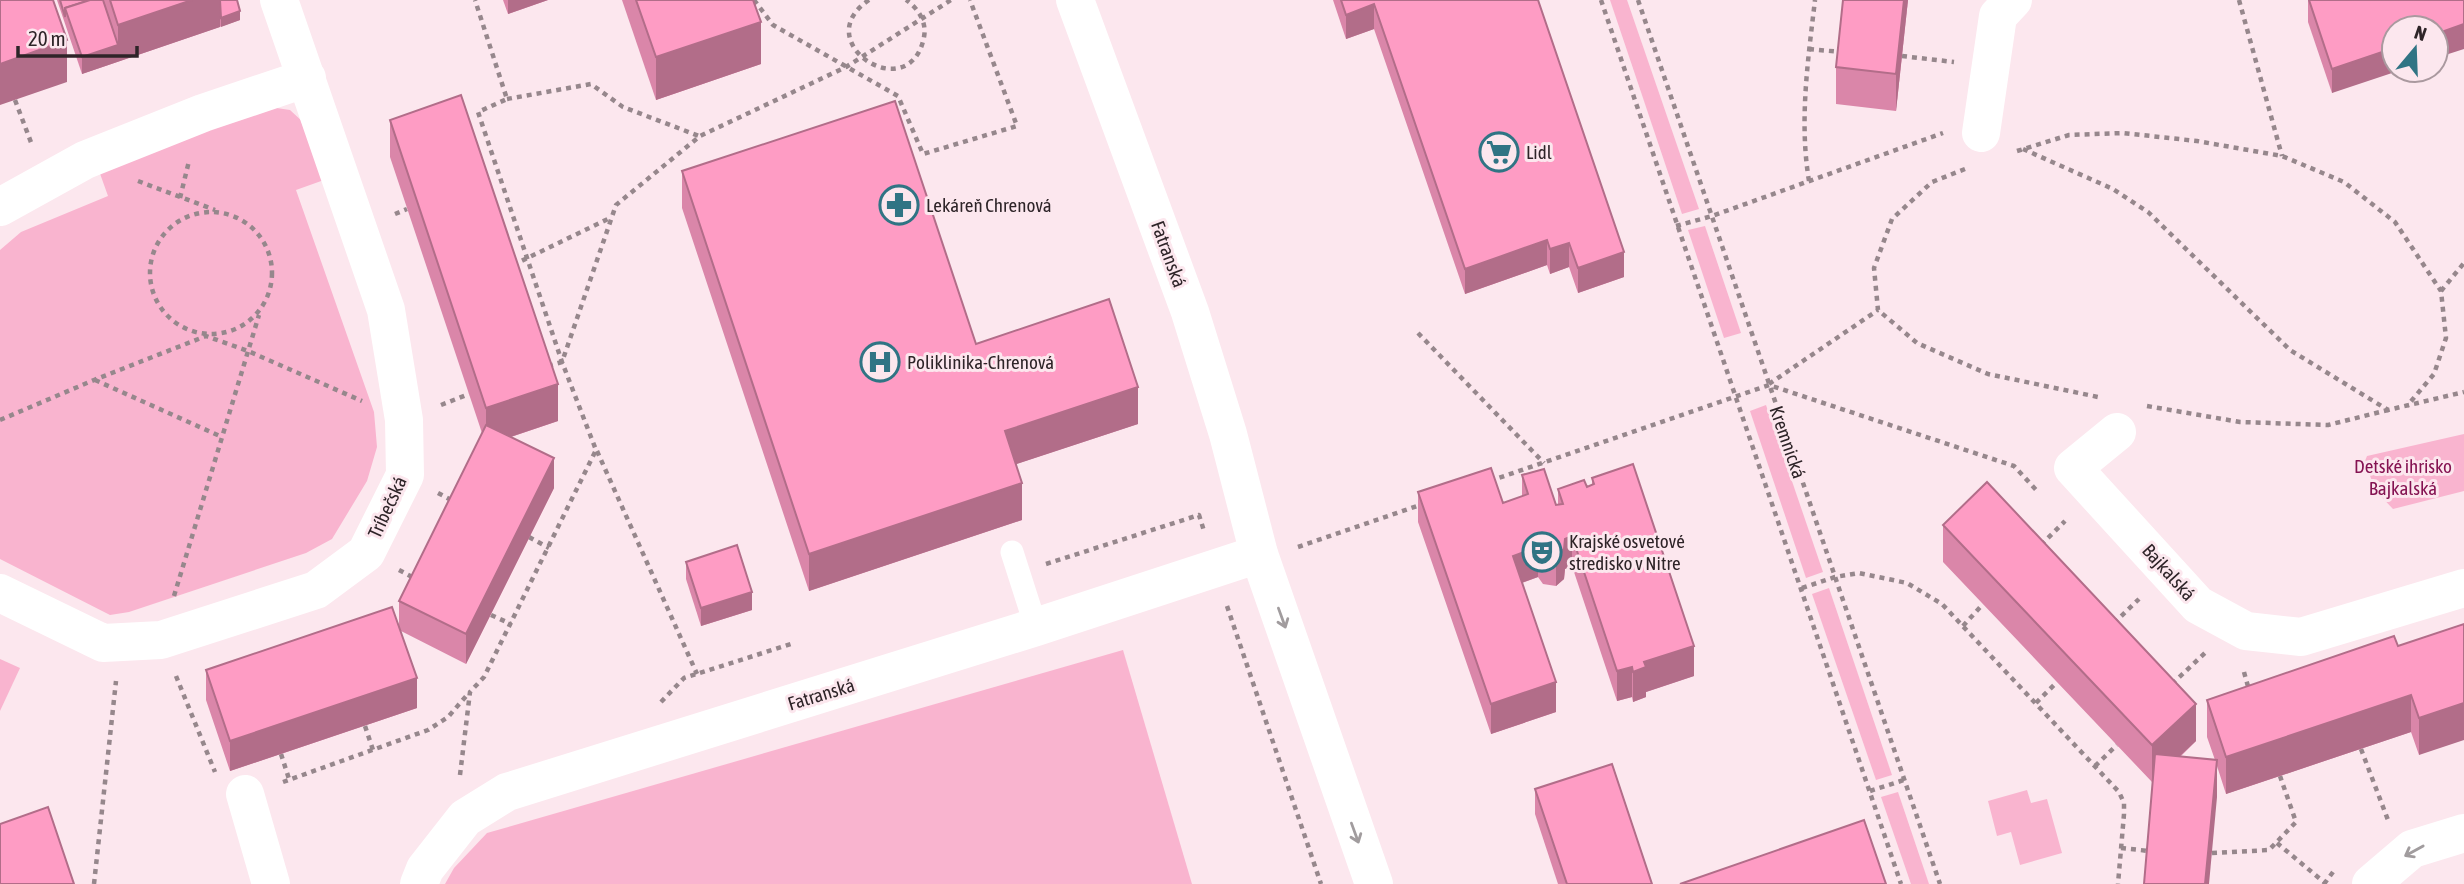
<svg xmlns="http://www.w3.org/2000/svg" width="2464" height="884" font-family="'Asap Condensed',sans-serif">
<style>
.green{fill:#f9b4cf}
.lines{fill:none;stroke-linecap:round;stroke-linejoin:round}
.path{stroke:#96878c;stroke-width:4.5;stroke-dasharray:5 5;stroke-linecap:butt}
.service{stroke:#fff;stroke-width:23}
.minor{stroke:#fff;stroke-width:38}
.wall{fill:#da86a9}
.shaded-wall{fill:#b26d89}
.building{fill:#fe9cc4;stroke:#b26d89;stroke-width:2}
.oneway{stroke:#a19c9e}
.labels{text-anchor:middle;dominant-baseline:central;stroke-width:6;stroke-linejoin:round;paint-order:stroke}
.poi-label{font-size:19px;fill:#2e2428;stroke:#fce7ee;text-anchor:start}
.street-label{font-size:19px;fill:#2e2428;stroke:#fce7ee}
.park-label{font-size:19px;fill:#851352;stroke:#fce7ee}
</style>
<rect width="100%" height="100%" fill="#fce7ee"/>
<g class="green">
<path d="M1610,0H1627L1699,209L1682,214Z"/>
<path d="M270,107L290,110L304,123L324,180L296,190L374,412L377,447L367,481L332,539L306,553L129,612L110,615L0,559V250L21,232L108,196L98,168Z"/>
<path d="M1705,226L1741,333L1724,338L1688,230Z"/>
<path d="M1766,405L1823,572L1806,578L1750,411Z"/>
<path d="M2464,434V491L2393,509L2375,490L2365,461L2367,456Z"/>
<path d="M1829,588L1892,775L1876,780L1812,594Z"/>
<path d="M1123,650L1192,884H445L454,868L487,833Z"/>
<path d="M0,659L20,668L0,711Z"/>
<path d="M2027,790L2031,803L2047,799L2062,853L2020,865L2011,832L1997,836L1988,801Z"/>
<path d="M1898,792L1929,884H1911L1881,797Z"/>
</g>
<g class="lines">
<g class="path">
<path d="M754,0L773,25L898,96L923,154L1017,126L970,0"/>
<path d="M869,0C806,42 910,109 924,37C927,22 918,8 906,0"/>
<path d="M1601,0L1901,884"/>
<path d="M1638,0L1940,884"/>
<path d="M2239,0L2282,156"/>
<path d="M1809,49L1841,52"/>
<path d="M1902,56L1954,62"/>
<path d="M507,99L591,84L623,107L699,136"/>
<path d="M15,100L32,145"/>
<path d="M2023,149L2113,189L2148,212L2290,350L2388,410L2464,392"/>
<path d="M2017,151L2069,135L2123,133L2197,141L2282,156L2344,182L2395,222L2441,291L2446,338L2434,374L2407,406"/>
<path d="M1965,169L1932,182L1892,219L1874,268L1878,310L1917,343L1988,374L2098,397"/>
<path d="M138,181L215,210"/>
<path d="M1809,181C1799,121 1808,60 1815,0"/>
<path d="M180,198L189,161"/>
<circle cx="211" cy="273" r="61"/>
<path d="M395,214L407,209"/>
<path d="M1676,226L1712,216L1943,133"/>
<path d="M513,265L612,217"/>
<path d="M2441,291L2464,263"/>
<path d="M1418,333L1544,463"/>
<path d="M548,366L562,362L616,205L700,136L846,67L951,0"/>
<path d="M95,380L222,437"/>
<path d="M1769,384L1878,310"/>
<path d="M441,405L469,394"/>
<path d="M2147,406L2240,422L2328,425L2388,410"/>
<path d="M0,420L94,380L206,336L248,351L362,401"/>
<path d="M597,451L697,674"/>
<path d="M1490,481L1769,385L2014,466L2039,493"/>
<path d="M438,493L455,502"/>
<path d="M529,537L549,548"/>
<path d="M2041,545L2065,521"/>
<path d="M1298,547L1423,504"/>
<path d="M1046,564L1199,515L1204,531"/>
<path d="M399,570L416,579"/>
<path d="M1802,588L1835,577L1859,573L1907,583L1942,604L2119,792L2124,803V814L2118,884"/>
<path d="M174,596L259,315"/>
<path d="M1227,606L1321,884"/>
<path d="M491,615L511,624"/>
<path d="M2114,623L2139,599"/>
<path d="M1963,626L1983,604"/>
<path d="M2244,672L2249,690"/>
<path d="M176,676L215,772"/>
<path d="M2172,684L2206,652"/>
<path d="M661,702L684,678L791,644"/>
<path d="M2036,703L2057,682"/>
<path d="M365,726L373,750"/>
<path d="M2361,749L2388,820"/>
<path d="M281,754L289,779"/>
<path d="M2095,766L2117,745"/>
<path d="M460,775L470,692L484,677L596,450L562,362L478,112L507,99L475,0"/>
<path d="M283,782L428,730L448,717L468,694"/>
<path d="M1870,791L1904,780"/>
<path d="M2277,843L2325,883"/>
<path d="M2121,848L2149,851"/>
<path d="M2212,853L2269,850L2296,822L2280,776"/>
<path d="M94,884L116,681"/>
<path d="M2324,884L2333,872"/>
</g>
<path class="service" d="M1012,552L1036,627"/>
<g class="minor">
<path d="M1075,0L1190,312L1228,434L1259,554L1374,884"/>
<path d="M1981,133L1998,16L2013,0"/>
<path d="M0,207L85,160L203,113L307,78"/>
<path d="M2117,432L2073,468L2198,605L2246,631L2301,637L2464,588"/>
<path d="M0,593L103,643L161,640L316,590L366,553L405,475L404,420L386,310L279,0"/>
<path d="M245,794L271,884"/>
<path d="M419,884L425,869L465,818L507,792L1036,627L1259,554"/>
<path d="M2371,884L2412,849L2464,833"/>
</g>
</g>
<g class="wall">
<path d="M57,0H237L240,20L82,74Z"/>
<path d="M503,0H548L508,14Z"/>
<path d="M622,0H753L761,64L656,100Z"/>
<path d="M1333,0H1538L1624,277L1578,293L1569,267L1550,274L1547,265L1465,294L1374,29L1346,39Z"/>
<path d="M1843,0H1908L1896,111L1836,104V67Z"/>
<path d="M2308,0H2464L2332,93L2308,22Z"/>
<path d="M390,120L558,421L511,437L554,488L466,664L401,631L417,708L230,771L206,700V670L399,627V601L482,433L390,157Z"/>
<path d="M682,171L976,344L1138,424L1016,464L1022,520L809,591L682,208Z"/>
<path d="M1522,475L1556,505H1558V489L1587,487L1592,485V478L1694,676L1646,692V697L1633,702L1632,697L1617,701L1572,566L1565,569L1564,579L1556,586L1543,584L1538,577L1522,583L1556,712L1491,734L1418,522V492L1503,503L1522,497Z"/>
<path d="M1943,525L2196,741L2180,757L2215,760L2207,737V700L2398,646L2464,624L2419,755L2411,732L2226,794L2217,766V797L2152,782L1943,562Z"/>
<path d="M686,562L752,610L701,626L686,579Z"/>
<path d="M1535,789L1652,884H1558L1535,814Z"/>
</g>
<g class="shaded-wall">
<path d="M192,0H220V27L82,74V57L118,45V25Z"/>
<path d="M508,0H548L508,14Z"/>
<path d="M1904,0H1908L1896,111V74Z"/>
<path d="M1374,4V29L1346,39V15Z"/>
<path d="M240,11V20L221,27V18Z"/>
<path d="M761,22V64L656,100V57Z"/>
<path d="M2464,24V49L2436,58V34Z"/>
<path d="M67,40V82L0,105V64Z"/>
<path d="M2394,48V70H2401L2332,93V69Z"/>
<path d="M1547,240V265L1465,294V269Z"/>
<path d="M1569,243V267L1550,274V249Z"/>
<path d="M1624,252V277L1578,293V268Z"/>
<path d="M558,384V421L486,445V408Z"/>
<path d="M1138,387V424L1005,468V431Z"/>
<path d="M554,458V488L466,664V634Z"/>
<path d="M1022,483V520L809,591V554Z"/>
<path d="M1572,536V566L1565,569L1564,579L1556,586V556L1565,539Z"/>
<path d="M1538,547V577L1513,586V556Z"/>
<path d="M752,592V610L701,626V608Z"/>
<path d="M1694,646V676L1646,692V697L1633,702V672L1644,662Z"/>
<path d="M1632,667V697L1617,701V671Z"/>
<path d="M417,678V708L230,771V741Z"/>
<path d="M1556,682V712L1491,734V704Z"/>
<path d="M2411,695V732L2226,794V757Z"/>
<path d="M2464,703V740L2419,755V718Z"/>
<path d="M2196,704V741L2152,782V745Z"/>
<path d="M2217,760V797L2209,884H2205Z"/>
</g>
<g class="building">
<path d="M0,0H53L67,40L0,64Z"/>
<path d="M60,0H90L65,8V17Z"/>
<path d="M90,0H103L118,45L82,57L65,8Z"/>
<path d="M110,0H192L118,25Z"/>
<path d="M220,0H237L240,11L221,18Z"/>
<path d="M636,0H753L761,22L656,57Z"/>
<path d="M1341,0H1538L1624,252L1578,268L1569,243L1550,249L1547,240L1465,269L1374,4L1346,15Z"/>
<path d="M1843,0H1904L1896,74L1836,67Z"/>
<path d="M2309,0H2464V24L2436,34V28H2394V48L2332,69Z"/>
<path d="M461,95L558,384L486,408L390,120Z"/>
<path d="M895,101L976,344L1109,299L1138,387L1005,431L1022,483L809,554L682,171Z"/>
<path d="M486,425L554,458L466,634L399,601Z"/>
<path d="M1633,464L1694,646L1644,662L1646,667L1633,672L1632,667L1617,671L1572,536L1565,539L1564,549L1556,556L1543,554L1538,547L1513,556L1556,682L1491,704L1418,492L1491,468L1503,503L1528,494L1522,475L1544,469L1556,505L1563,504L1558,489L1584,480L1587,487L1594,484L1592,478Z"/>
<path d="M1987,482L2196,704L2152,745L1943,525Z"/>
<path d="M737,545L752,592L701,608L686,562Z"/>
<path d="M392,607L417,678L230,741L206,670Z"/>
<path d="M2464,624V703L2419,718L2411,695L2226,757L2207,700L2394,636L2398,646Z"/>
<path d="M2155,754L2217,760L2205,884H2144Z"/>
<path d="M1612,764L1652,884H1567L1535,789Z"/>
<path d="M48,807L74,884H0V824Z"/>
<path d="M1864,820L1886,884H1680Z"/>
</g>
<defs><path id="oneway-shaft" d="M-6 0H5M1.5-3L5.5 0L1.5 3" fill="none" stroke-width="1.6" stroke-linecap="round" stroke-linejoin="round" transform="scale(1.75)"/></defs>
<g class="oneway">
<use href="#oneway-shaft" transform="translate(1282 618) rotate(70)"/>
<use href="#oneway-shaft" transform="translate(1355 833) rotate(70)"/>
<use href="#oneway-shaft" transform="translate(2414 851) rotate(151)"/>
</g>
<defs>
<g id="supermarket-ring" transform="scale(2.0125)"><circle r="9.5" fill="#fce7ee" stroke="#307484" stroke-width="1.5"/><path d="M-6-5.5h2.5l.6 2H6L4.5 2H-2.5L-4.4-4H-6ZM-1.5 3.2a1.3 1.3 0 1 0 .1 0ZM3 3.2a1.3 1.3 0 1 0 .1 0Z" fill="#307484"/></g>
<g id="pharmacy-ring" transform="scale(2.0125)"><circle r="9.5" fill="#fce7ee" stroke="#307484" stroke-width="1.5"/><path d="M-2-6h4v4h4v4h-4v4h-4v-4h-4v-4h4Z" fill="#307484"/></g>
<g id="hospital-ring" transform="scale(2.0125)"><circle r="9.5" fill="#fce7ee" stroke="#307484" stroke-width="1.5"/><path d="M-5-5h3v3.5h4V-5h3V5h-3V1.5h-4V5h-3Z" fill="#307484"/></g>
<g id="theatre-ring" transform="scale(2.0125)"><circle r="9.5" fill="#fce7ee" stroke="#307484" stroke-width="1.5"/><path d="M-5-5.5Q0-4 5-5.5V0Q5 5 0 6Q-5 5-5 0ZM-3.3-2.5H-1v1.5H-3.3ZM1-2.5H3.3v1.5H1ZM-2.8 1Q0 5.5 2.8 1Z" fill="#307484"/></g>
</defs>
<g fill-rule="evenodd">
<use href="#supermarket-ring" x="1499" y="152"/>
<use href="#pharmacy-ring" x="899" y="205"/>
<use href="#hospital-ring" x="880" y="362"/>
<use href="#theatre-ring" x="1542" y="552"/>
</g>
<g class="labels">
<g class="poi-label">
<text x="1526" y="152">Lidl</text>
<text x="926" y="205">Lekáreň Chrenová</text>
<text x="907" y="362">Poliklinika-Chrenová</text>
<text x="1569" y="541">Krajské osvetové<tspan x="1569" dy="22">stredisko v Nitre</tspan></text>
</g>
<g class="street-label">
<text transform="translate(1169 254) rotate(70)">Fatranská</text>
<text transform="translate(1788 442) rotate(71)">Kremnická</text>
<text transform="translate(387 507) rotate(-65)">Tríbečská</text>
<text transform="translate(2169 572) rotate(48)">Bajkalská</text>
<text transform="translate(821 694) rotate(-17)">Fatranská</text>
</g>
<g class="park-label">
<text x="2403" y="466">Detské ihrisko<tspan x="2403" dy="22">Bajkalská</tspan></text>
</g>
</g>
<g transform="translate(2415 49) rotate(19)"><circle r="33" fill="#fce7ee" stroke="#aa999f" stroke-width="2"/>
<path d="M0-5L12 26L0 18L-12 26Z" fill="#307484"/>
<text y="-10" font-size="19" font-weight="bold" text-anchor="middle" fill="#2e2428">N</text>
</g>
<path d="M18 46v10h119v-10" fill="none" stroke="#2e2428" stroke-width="3.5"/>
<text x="28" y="46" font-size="21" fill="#2e2428" stroke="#fce7ee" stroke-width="5" paint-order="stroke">20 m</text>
</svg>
